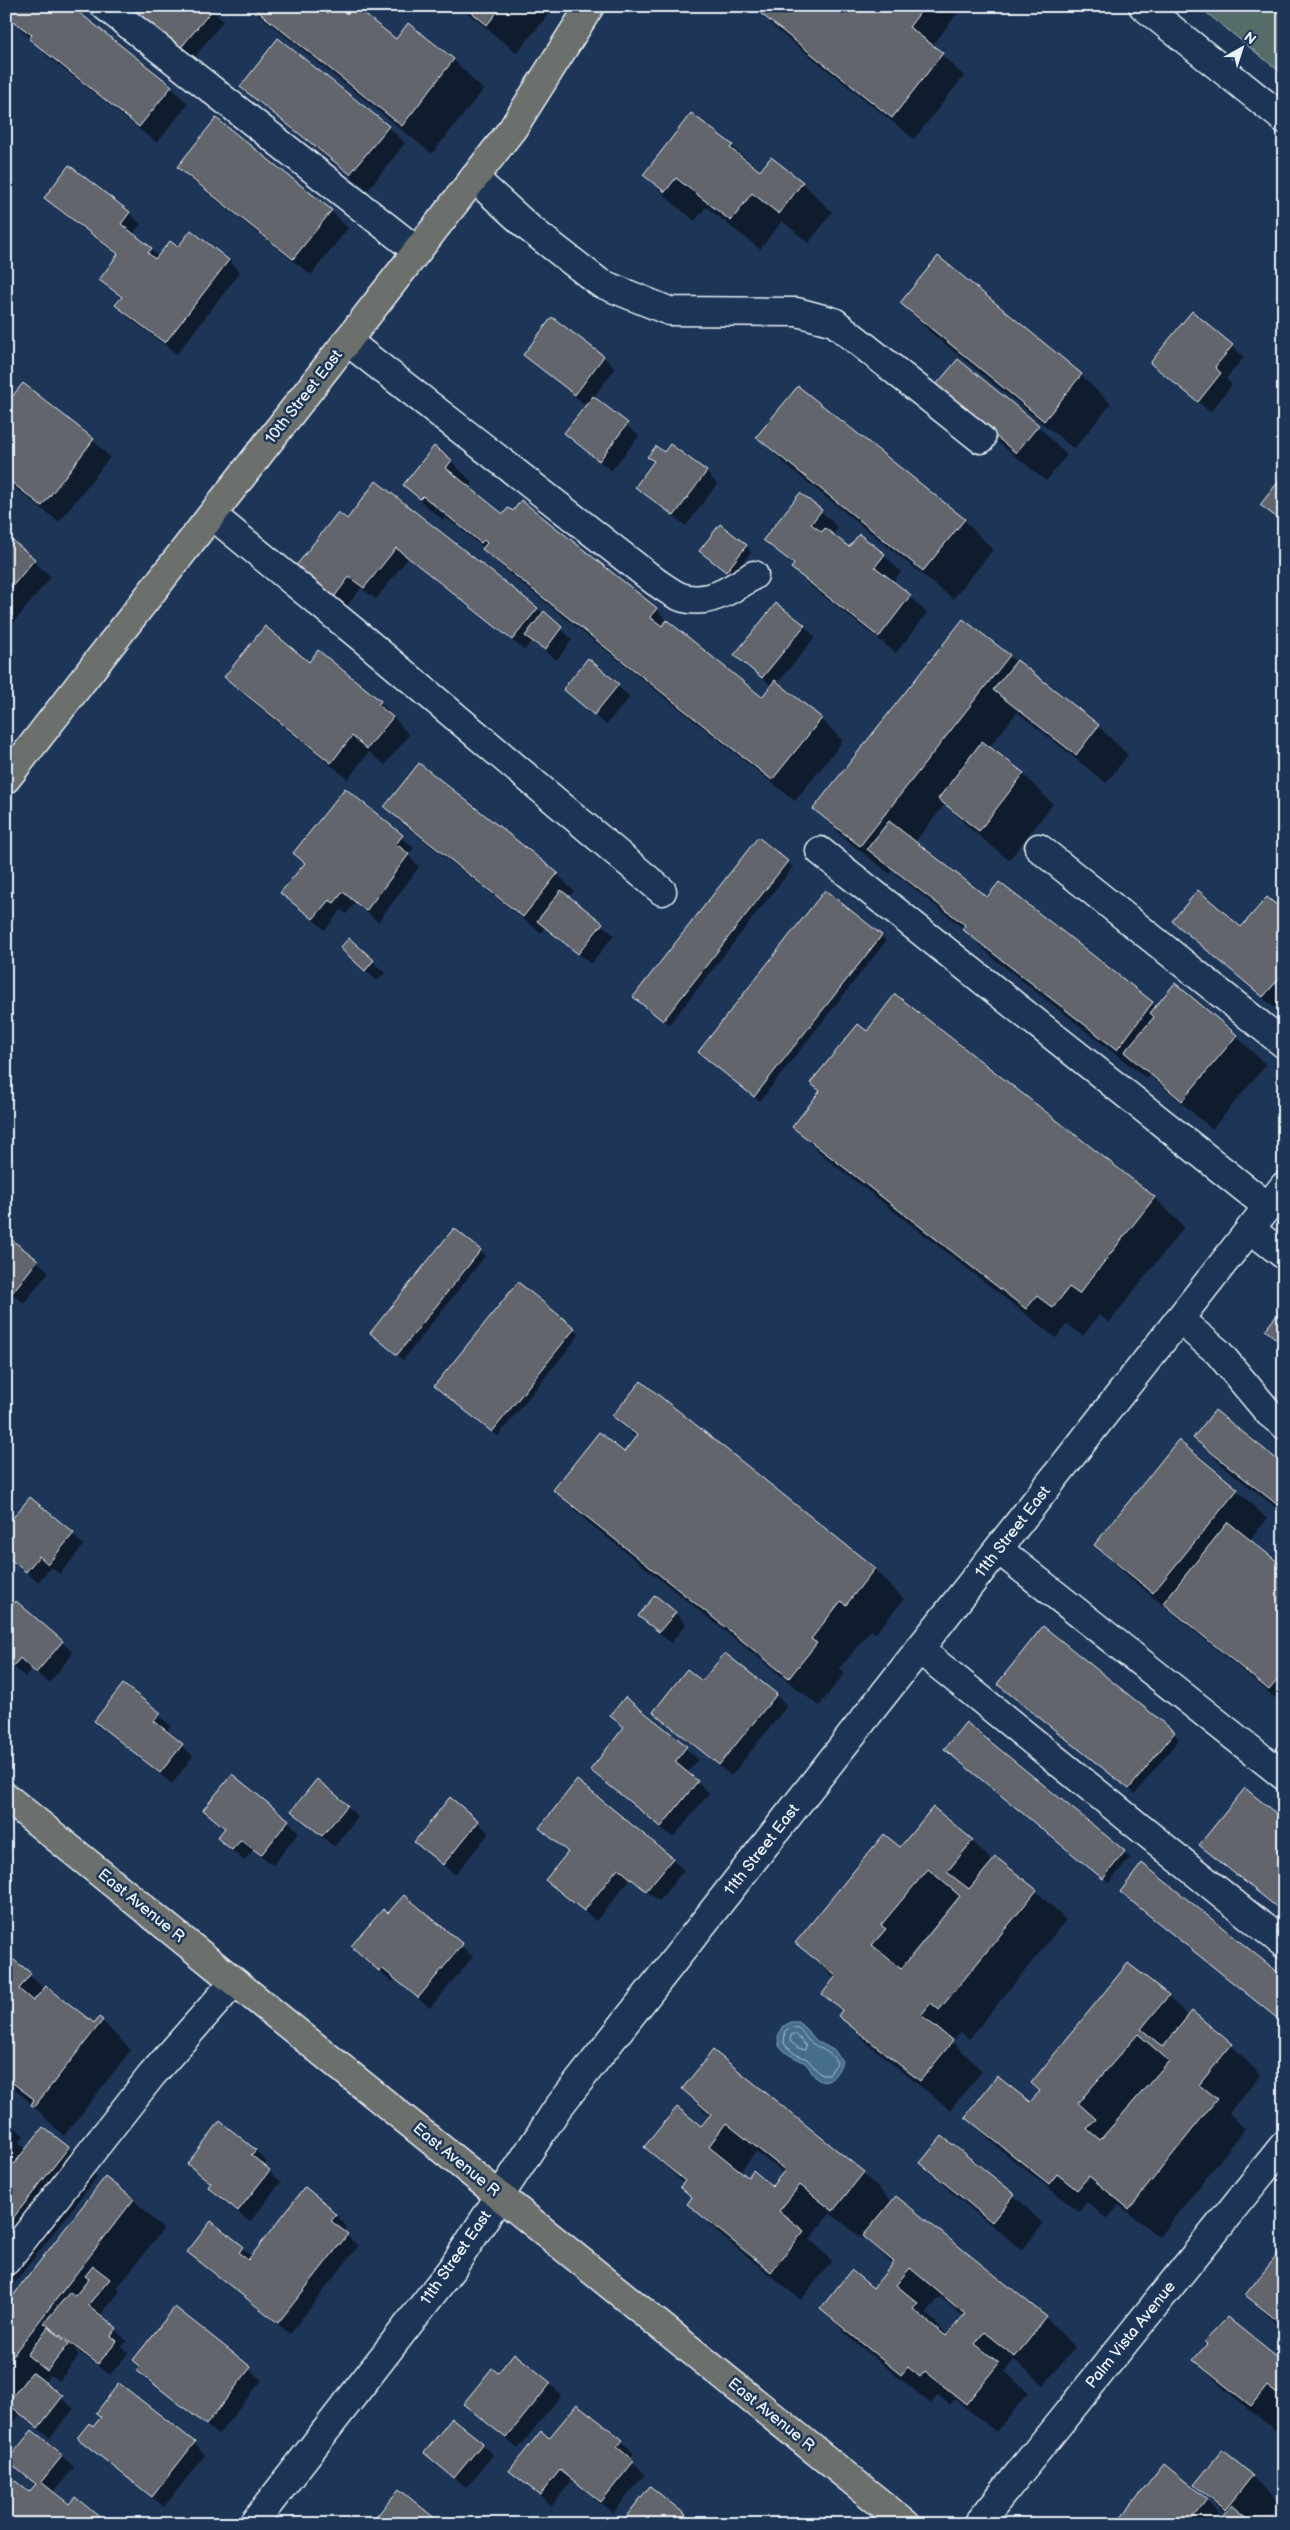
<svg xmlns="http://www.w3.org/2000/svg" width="1290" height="2530" font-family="'Balsamiq Sans',sans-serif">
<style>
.green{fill:#556c68;stroke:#9eaeb0}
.water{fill:#446e8c;stroke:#86a2b7}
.shadow{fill:#0007;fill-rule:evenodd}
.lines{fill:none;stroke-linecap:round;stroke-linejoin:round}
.shore{stroke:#a6bdcd;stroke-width:1}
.building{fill:#62656c;stroke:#e8f1f8;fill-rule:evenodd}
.minor-casing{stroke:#e8f1f8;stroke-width:31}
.major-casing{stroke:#e8f1f8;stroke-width:31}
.minor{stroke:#1d3557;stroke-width:28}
.major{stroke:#6c706d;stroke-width:28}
.labels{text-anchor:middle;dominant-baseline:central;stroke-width:5;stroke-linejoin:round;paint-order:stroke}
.street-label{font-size:16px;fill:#e8f1f8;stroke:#1d3557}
</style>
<rect width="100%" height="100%" fill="#1d3557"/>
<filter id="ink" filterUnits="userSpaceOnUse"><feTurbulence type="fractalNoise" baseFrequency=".02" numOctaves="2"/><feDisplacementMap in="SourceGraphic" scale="10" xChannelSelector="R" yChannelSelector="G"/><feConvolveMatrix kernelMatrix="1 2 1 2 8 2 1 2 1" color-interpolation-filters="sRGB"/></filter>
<g filter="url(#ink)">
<path class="green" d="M1198,6H1284V75Z"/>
<path class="water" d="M791,2022H799L817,2041L835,2051L842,2061C839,2071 830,2088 817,2079C812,2075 810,2067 805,2063C794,2056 788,2057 779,2045L778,2037L782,2027Z"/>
<g class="shadow">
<path d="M13,6L171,87L188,104L157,143L47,56L6,14Z"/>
<path d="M122,6L212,10L223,21L191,62Z"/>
<path d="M248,6H316L327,15L347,16L396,41L408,25L454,60L483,90L432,154Z"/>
<path d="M459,6H555L517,53Z"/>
<path d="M758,6H963L932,46L964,76L914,139L778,31L757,9Z"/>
<path d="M242,86L388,127L405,143L368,190L259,103Z"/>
<path d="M216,119L331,211L348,228L311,275L195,183L178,167Z"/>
<path d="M732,146L761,172L771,159L803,183L832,212L809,243L782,221L760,249L706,207L695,221L674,204L645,175Z"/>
<path d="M46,198L129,213L141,224L133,234L159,257L178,249L229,260L240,272L177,354L128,317L117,305L122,299L100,280L119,256L57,209Z"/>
<path d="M938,258L1081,375L1111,404L1074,449L931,333L901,303Z"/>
<path d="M552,319L604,357L615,369L593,398L639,436L611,471L566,433L587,406L525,355Z"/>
<path d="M1232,346L1244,357L1226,379L1232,385L1210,412L1152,363Z"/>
<path d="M23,385L93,440L110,457L59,522L6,481V406Z"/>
<path d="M966,416L1038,426L1067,455L1046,481Z"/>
<path d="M758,437L964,520L993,550L953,599L787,466Z"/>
<path d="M664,454L706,472L717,484L686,526L637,487L655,462L649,457Z"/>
<path d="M451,461L473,483L469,488L503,516L513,513L522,502L656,609L678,632L762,699L772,686L736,655L804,626L815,637L777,684L821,719L843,741L795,801L506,571L484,548L445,517L443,520L427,507L405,485Z"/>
<path d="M1284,479V526L1262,505Z"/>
<path d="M821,511L838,528L832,535L849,548L884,555L901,572L893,582L927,613L896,653L809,585L794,566L765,540Z"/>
<path d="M347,520L537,609L555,622L572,640L557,660L532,641L524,650L408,558L376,599L361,588L346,607L308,578Z"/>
<path d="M6,537L51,577L6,632Z"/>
<path d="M746,546L751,552L732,577L706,556Z"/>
<path d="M1009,656L1098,726L1128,755L1106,783L1017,712L989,748L1023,774L1053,804L1009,860L969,828L945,804L915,842L988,899L999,884L1156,1007L1175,985L1236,1036L1266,1065L1212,1129L1149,1075L1146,1078L993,958L963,928L892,871L890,874L844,838L815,809Z"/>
<path d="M588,660L630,697L606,725L565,689Z"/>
<path d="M309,663L380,702L409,735L385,765L369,752L348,779L243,694L226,677Z"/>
<path d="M346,790L414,848L408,855L419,867L378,922L355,903L346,914L341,910L325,930L282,893L305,864L295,853Z"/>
<path d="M386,807L557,874L574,891L569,897L614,935L591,964L545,927L541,933L403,824Z"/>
<path d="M787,862L793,867L669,1025L640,1002Z"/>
<path d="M1284,912V998L1275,1008L1174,921L1241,928Z"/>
<path d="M881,935L886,941L760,1101L705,1057Z"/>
<path d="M349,940L385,973L377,981L353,959Z"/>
<path d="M896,996L1155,1198L1184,1227L1109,1323L1099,1315L1083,1336L1067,1324L1056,1338L823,1156L794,1127L821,1092L812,1083L867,1033Z"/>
<path d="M6,1242L37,1261L49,1272L24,1303L6,1289Z"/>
<path d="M480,1251L485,1256L403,1360L377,1338Z"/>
<path d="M6,1324L12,1330L6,1338Z"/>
<path d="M574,1329L580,1334L498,1436L441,1391Z"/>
<path d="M641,1383L874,1569L904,1599L876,1633L871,1630L840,1668L845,1673L819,1706L584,1519L555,1490L624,1454L636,1438L614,1416Z"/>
<path d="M1195,1437L1284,1467V1514L1224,1467Z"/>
<path d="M1237,1490L1267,1519L1249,1541L1284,1568V1705L1125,1574L1096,1545Z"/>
<path d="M30,1499L84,1545L60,1574L51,1567L38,1582L6,1556L10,1532L6,1528Z"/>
<path d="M675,1613L686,1624L671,1643L640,1616Z"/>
<path d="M62,1642L73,1653L49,1683L32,1669L25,1677L6,1660Z"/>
<path d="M702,1683L776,1695L787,1706L731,1776L654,1712Z"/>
<path d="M124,1686L171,1726L166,1732L193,1756L172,1784L96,1721Z"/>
<path d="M1004,1689L1174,1733L1179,1739L1135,1794Z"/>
<path d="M625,1699L698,1759L687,1773L709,1793L673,1838L591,1770L625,1729L612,1716Z"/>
<path d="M966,1724L1130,1858L1109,1883L945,1749Z"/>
<path d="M347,1806L358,1817L334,1847L293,1811Z"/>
<path d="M205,1810L288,1821L299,1832L273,1865L253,1850L244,1861L218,1838L225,1829Z"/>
<path d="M478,1822L489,1833L455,1875L415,1841Z"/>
<path d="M540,1828L672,1859L684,1870L659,1901L630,1879L596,1921L547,1880L569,1853Z"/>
<path d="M972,1841L993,1862L1036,1891L1066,1920L969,2039L961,2032L953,2042L982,2071L950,2110L869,2045L840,2015L842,2012L824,1994L835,1979L797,1943L900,1849ZM958,1897L960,1899L912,1957L910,1955Z"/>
<path d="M404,1896L473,1957L430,2008L395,1979L392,1982L364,1958Z"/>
<path d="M1127,1897L1284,1979V2023Z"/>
<path d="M6,1956L45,1989L94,2025L102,2021L131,2050L64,2136L6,2080Z"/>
<path d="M1168,1996L1189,2017L1192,2013L1231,2045L1261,2075L1229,2113L1245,2129L1159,2237L1119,2205L1107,2219L1087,2202L1079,2212L996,2146L967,2117L1030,2104L1040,2092L1032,2083Z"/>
<path d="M713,2052L863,2173L892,2202L1046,2318L1075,2347L1044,2385L1014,2360L1005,2371L1028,2393L996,2432L955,2399L950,2405L938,2395L931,2404L851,2339L821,2309L874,2290L893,2265L865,2237L863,2239L830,2213L810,2239L832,2261L801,2300L718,2233L689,2204L693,2198L682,2187L684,2184L646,2147L701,2128L710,2117L683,2089ZM756,2152L783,2173L772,2188L748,2178L740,2172ZM940,2297L964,2317L946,2338L944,2336L946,2333L926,2313Z"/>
<path d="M6,2118L24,2136L19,2142L26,2150L68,2148L97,2177L6,2294Z"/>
<path d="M255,2150L267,2162L263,2166L281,2182L250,2222L221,2199L209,2187L211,2185L188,2164Z"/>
<path d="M922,2163L1014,2195L1043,2224L1022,2250L951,2192Z"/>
<path d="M105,2179L134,2200L163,2229L117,2288L120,2291L100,2316L127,2341L122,2347L128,2353L110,2375L74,2348L79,2356L59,2381L50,2375L44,2383L74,2409L50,2438L20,2414L6,2431V2307Z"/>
<path d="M329,2208L347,2227L343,2232L358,2246L290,2334L189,2252L212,2223L252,2257Z"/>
<path d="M1284,2258V2331L1246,2295Z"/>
<path d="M175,2309L262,2380L218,2435L138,2370Z"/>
<path d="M1195,2360L1284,2364V2431L1281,2435L1224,2389Z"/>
<path d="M498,2375L550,2384L561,2395L518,2449L465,2404Z"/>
<path d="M102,2418L194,2443L205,2455L164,2507L79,2438L93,2428Z"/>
<path d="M550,2440L622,2441L633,2453L629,2458L645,2474L613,2513L572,2480L552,2506L511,2471Z"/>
<path d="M482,2444L493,2455L466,2488L426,2453Z"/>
<path d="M1222,2452L1252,2476L1281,2506L1267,2524H1117L1206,2500L1223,2517L1225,2514L1196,2485Z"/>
<path d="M62,2456L74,2467L53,2493L69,2506L106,2524H10L6,2520V2492L29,2494L36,2485L9,2461Z"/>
<path d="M685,2516L693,2524H621Z"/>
</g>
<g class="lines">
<g class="shore">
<path d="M793,2027C802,2027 802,2034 808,2040C817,2049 831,2050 837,2063L829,2074H820L807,2059L795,2054L784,2044L785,2031Z"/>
<path d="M796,2034L806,2046L805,2050L798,2048L790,2041L791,2035Z"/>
</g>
</g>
<g class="building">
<path d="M11,6H71L172,86L139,127L29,39L32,35L6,16Z"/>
<path d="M123,6H209L213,9L178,51Z"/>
<path d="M251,6H318L327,13L333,6H337L347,14L354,6L396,39L408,23L454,59L402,126Z"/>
<path d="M464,6H502L487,25Z"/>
<path d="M757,6H925L909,27L943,53L892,118L755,9Z"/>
<path d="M278,38L389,126L350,174L240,87Z"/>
<path d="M691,113L733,145L730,148L760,171L771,157L803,182L779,214L752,193L731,221L676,178L665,192L643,175Z"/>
<path d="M216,118L332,210L293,259L177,167Z"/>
<path d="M69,165L130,212L121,224L152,248L148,253L155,259L170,241L178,247L191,230L229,260L165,343L115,305L122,297L99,280L118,254L44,198Z"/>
<path d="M938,256L1082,374L1044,421L900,303Z"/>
<path d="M1192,311L1233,345L1215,367L1221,373L1198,402L1150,363Z"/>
<path d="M552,317L604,356L575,395L523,355Z"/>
<path d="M958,359L1039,425L1016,453L935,386Z"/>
<path d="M23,383L94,439L42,506L6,478V404Z"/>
<path d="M798,386L965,519L923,571L756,437Z"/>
<path d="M593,396L628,423L599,461L564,433Z"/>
<path d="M670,444L707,471L674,516L635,487L654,461L647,457L656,446L664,452Z"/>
<path d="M434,446L452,460L446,468L503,514L508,508L513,511L521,500L657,608L650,617L662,626L667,620L762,697L775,680L822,718L772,780L482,549L487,543L484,540L481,543L423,496L420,499L403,485Z"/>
<path d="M1282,477L1284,478V523L1260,505Z"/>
<path d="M376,481L538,608L512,640L396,548L364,588L349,577L334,597L295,567L338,512L347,519Z"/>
<path d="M800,493L822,510L811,524L822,532L825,528L849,547L859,534L885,554L875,567L911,595L879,637L791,568L794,564L763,540Z"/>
<path d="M720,524L747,545L726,572L699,551Z"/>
<path d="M6,535L35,559L6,594Z"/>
<path d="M776,603L805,625L762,678L734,655Z"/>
<path d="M544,611L562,627L545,650L525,636Z"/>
<path d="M963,619L1010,655L860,846L813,809Z"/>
<path d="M265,626L309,662L318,650L381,701L378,705L393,717L367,749L352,736L331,763L224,677Z"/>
<path d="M588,658L619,684L594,715L563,689Z"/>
<path d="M1017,660L1099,725L1076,755L993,690Z"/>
<path d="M982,741L1024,773L979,831L938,799Z"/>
<path d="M419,763L558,873L523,917L384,807Z"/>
<path d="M345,788L403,835L396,844L409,854L366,911L343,892L334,903L329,900L313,919L280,893L305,863L293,853Z"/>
<path d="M889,821L987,897L999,882L1153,1002L1117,1050L962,929L965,925L867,849Z"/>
<path d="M758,837L788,861L663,1021L633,997Z"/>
<path d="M561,890L603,923L578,954L537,921Z"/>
<path d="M825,890L882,935L754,1097L698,1052Z"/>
<path d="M1198,890L1241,927L1267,897L1284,911V973L1263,997L1172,921Z"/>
<path d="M349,938L374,960L365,971L340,948Z"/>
<path d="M1175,983L1237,1035L1182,1101L1124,1052L1154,1017L1150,1013Z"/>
<path d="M895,994L1155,1197L1079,1294L1069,1287L1053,1308L1037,1296L1026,1309L792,1127L820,1091L810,1083L858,1024L867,1031Z"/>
<path d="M454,1228L481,1250L397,1355L370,1333Z"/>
<path d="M8,1237L38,1260L12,1293L6,1288V1240Z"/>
<path d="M518,1282L575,1328L492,1432L434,1386Z"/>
<path d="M1284,1306V1345L1265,1330Z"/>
<path d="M641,1381L875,1568L846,1605L841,1601L811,1639L817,1643L789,1678L553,1490L599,1432L624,1452L637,1435L612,1416Z"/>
<path d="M1215,1410L1284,1465V1510L1193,1438Z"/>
<path d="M1178,1440L1238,1489L1153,1593L1094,1545Z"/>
<path d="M30,1497L74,1533L48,1564L39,1556L26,1572L6,1556V1534L8,1531L6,1526Z"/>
<path d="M1228,1522L1284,1567V1672L1269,1690L1163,1603Z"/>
<path d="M655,1595L676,1612L659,1632L638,1616Z"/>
<path d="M16,1601L63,1641L36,1673L20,1658L13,1667L6,1661V1612Z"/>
<path d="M1043,1626L1175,1732L1129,1789L997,1684Z"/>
<path d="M725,1653L777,1694L719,1765L653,1712L687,1669L702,1681Z"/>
<path d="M123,1684L161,1713L154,1721L183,1744L160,1773L94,1721Z"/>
<path d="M625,1697L687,1746L675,1762L698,1781L661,1827L590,1770L624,1727L610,1716Z"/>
<path d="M966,1722L1125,1851L1103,1879L944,1749Z"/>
<path d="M232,1774L289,1820L261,1855L241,1840L232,1850L217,1838L225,1828L203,1810Z"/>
<path d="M317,1779L348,1805L322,1836L291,1811Z"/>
<path d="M577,1780L673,1858L646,1891L618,1868L584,1911L545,1880L568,1852L539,1828Z"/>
<path d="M1245,1788L1284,1820V1913L1199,1845Z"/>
<path d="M450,1797L479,1821L443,1865L414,1842Z"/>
<path d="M933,1807L973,1840L947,1872L969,1889L996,1857L1037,1890L939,2010L931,2003L921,2015L953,2041L920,2081L838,2016L842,2010L822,1994L836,1976L795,1943L884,1834L900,1847ZM928,1869L960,1896L901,1969L872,1945L886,1929L881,1925Z"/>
<path d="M1142,1863L1284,1977V2012L1278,2019L1120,1892Z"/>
<path d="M404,1895L463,1944L418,1998L383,1969L380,1972L351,1946L383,1909L388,1913Z"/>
<path d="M6,1954L31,1973L19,1989L33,2001L46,1986L94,2023L99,2017L103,2020L34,2107L31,2105L34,2099L6,2078Z"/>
<path d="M1128,1963L1169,1995L1141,2029L1163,2047L1192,2011L1232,2044L1199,2085L1217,2099L1129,2209L1089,2176L1077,2190L1057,2174L1049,2184L965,2117L997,2076L1030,2102L1040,2091L1031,2083ZM1138,2034L1169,2061L1100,2140L1087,2129L1096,2119L1078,2103Z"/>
<path d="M713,2050L864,2172L833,2211L800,2185L779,2211L804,2231L771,2272L687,2204L692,2197L680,2187L685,2181L644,2147L677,2107L701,2126L711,2114L682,2089ZM726,2123L785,2170L772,2186L753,2170L748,2177L709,2146Z"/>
<path d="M220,2121L256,2150L251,2155L270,2170L238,2211L208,2187L211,2183L187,2164Z"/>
<path d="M43,2127L69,2147L6,2227V2174Z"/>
<path d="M942,2136L1015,2194L992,2222L920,2163Z"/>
<path d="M105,2177L134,2199L6,2364V2305Z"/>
<path d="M305,2187L330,2207L329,2208L336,2215L331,2221L348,2234L278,2323L187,2252L211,2221L243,2246L239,2253L248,2260Z"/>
<path d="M896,2196L1047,2317L1015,2357L984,2332L975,2344L999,2363L966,2404L925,2371L920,2377L908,2367L901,2375L820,2309L851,2270L873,2288L894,2262L863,2236ZM910,2268L965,2314L946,2336L913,2309L918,2303L896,2285Z"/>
<path d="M1279,2253L1284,2256V2326L1245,2295Z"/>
<path d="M93,2266L110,2279L88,2305L117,2328L111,2336L117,2341L98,2364L44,2323L70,2292L75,2296L89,2279L85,2276Z"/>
<path d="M175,2307L251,2367L206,2425L136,2370L140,2366L133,2360Z"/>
<path d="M1227,2317L1284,2363V2386L1277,2394L1267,2386L1251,2406L1193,2360L1207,2344L1204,2341Z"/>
<path d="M48,2327L69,2344L47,2371L27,2355Z"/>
<path d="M514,2353L551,2383L506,2438L463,2404L492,2368L498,2373Z"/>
<path d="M32,2372L63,2396L38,2428L7,2403Z"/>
<path d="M119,2383L195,2442L152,2497L77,2438L89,2423L93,2427L101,2417L96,2413Z"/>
<path d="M577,2404L623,2440L617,2447L634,2461L601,2502L560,2470L540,2495L509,2471L541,2431L549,2438Z"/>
<path d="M452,2418L483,2443L454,2478L424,2453Z"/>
<path d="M32,2430L63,2455L41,2482L69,2504L75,2497L108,2524H11L6,2520V2490L14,2480L29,2492L36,2484L7,2461Z"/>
<path d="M1222,2450L1253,2475L1225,2510L1194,2485Z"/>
<path d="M1164,2464L1207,2499L1188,2524H1116Z"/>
<path d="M650,2486L686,2515L679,2524H620Z"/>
<path d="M399,2489L442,2524H374L372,2522Z"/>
<path d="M1232,2505L1255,2524H1216Z"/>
</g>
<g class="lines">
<g class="minor-casing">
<g id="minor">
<path d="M105,6L417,251"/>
<path d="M1143,6L1284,119"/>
<path d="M474,178L529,228L600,283L669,311L797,312L834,322L981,439"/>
<path d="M347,341L656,582C664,587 675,596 684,598C710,605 733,588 754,575"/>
<path d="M212,515L368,643L662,891"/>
<path d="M1039,848L1284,1044"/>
<path d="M820,851L1267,1206"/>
<path d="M1250,1229L1284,1255"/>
<path d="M1180,1320L1218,1352L1269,1413L1284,1425"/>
<path d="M999,1550L1284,1776"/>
<path d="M920,1650L1284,1944"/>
<path d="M6,2261L151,2076L234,1982"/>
<path d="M253,2524L453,2267L557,2109L1284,1186"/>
<path d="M978,2524L1284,2145"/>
</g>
</g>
<g class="major-casing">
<g id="major">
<path d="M6,779L513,128L590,6"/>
<path d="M6,1797L906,2524"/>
</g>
</g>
<use href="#minor" class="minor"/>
<use href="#major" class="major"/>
</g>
</g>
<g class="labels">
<g class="street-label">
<text transform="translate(304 397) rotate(-52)">10th Street East</text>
<text transform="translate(1013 1532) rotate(-52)">11th Street East</text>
<text transform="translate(762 1850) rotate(-52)">11th Street East</text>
<text transform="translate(141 1906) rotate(39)">East Avenue R</text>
<text transform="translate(456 2160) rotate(39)">East Avenue R</text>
<text transform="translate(456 2258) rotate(-55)">11th Street East</text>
<text transform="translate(1131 2335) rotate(-51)">Palm Vista Avenue</text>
<text transform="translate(771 2415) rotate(39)">East Avenue R</text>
</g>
</g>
<rect width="1290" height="2530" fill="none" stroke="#1d3557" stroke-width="25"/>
<rect x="12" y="12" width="1265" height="2505" fill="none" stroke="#e8f1f8" stroke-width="2" filter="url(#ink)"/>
<g transform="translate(1242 48) rotate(39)" stroke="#1d3557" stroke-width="4" paint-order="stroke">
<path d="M0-4L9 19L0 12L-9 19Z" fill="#e8f1f8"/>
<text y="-8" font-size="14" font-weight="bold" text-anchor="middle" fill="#e8f1f8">N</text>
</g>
</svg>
